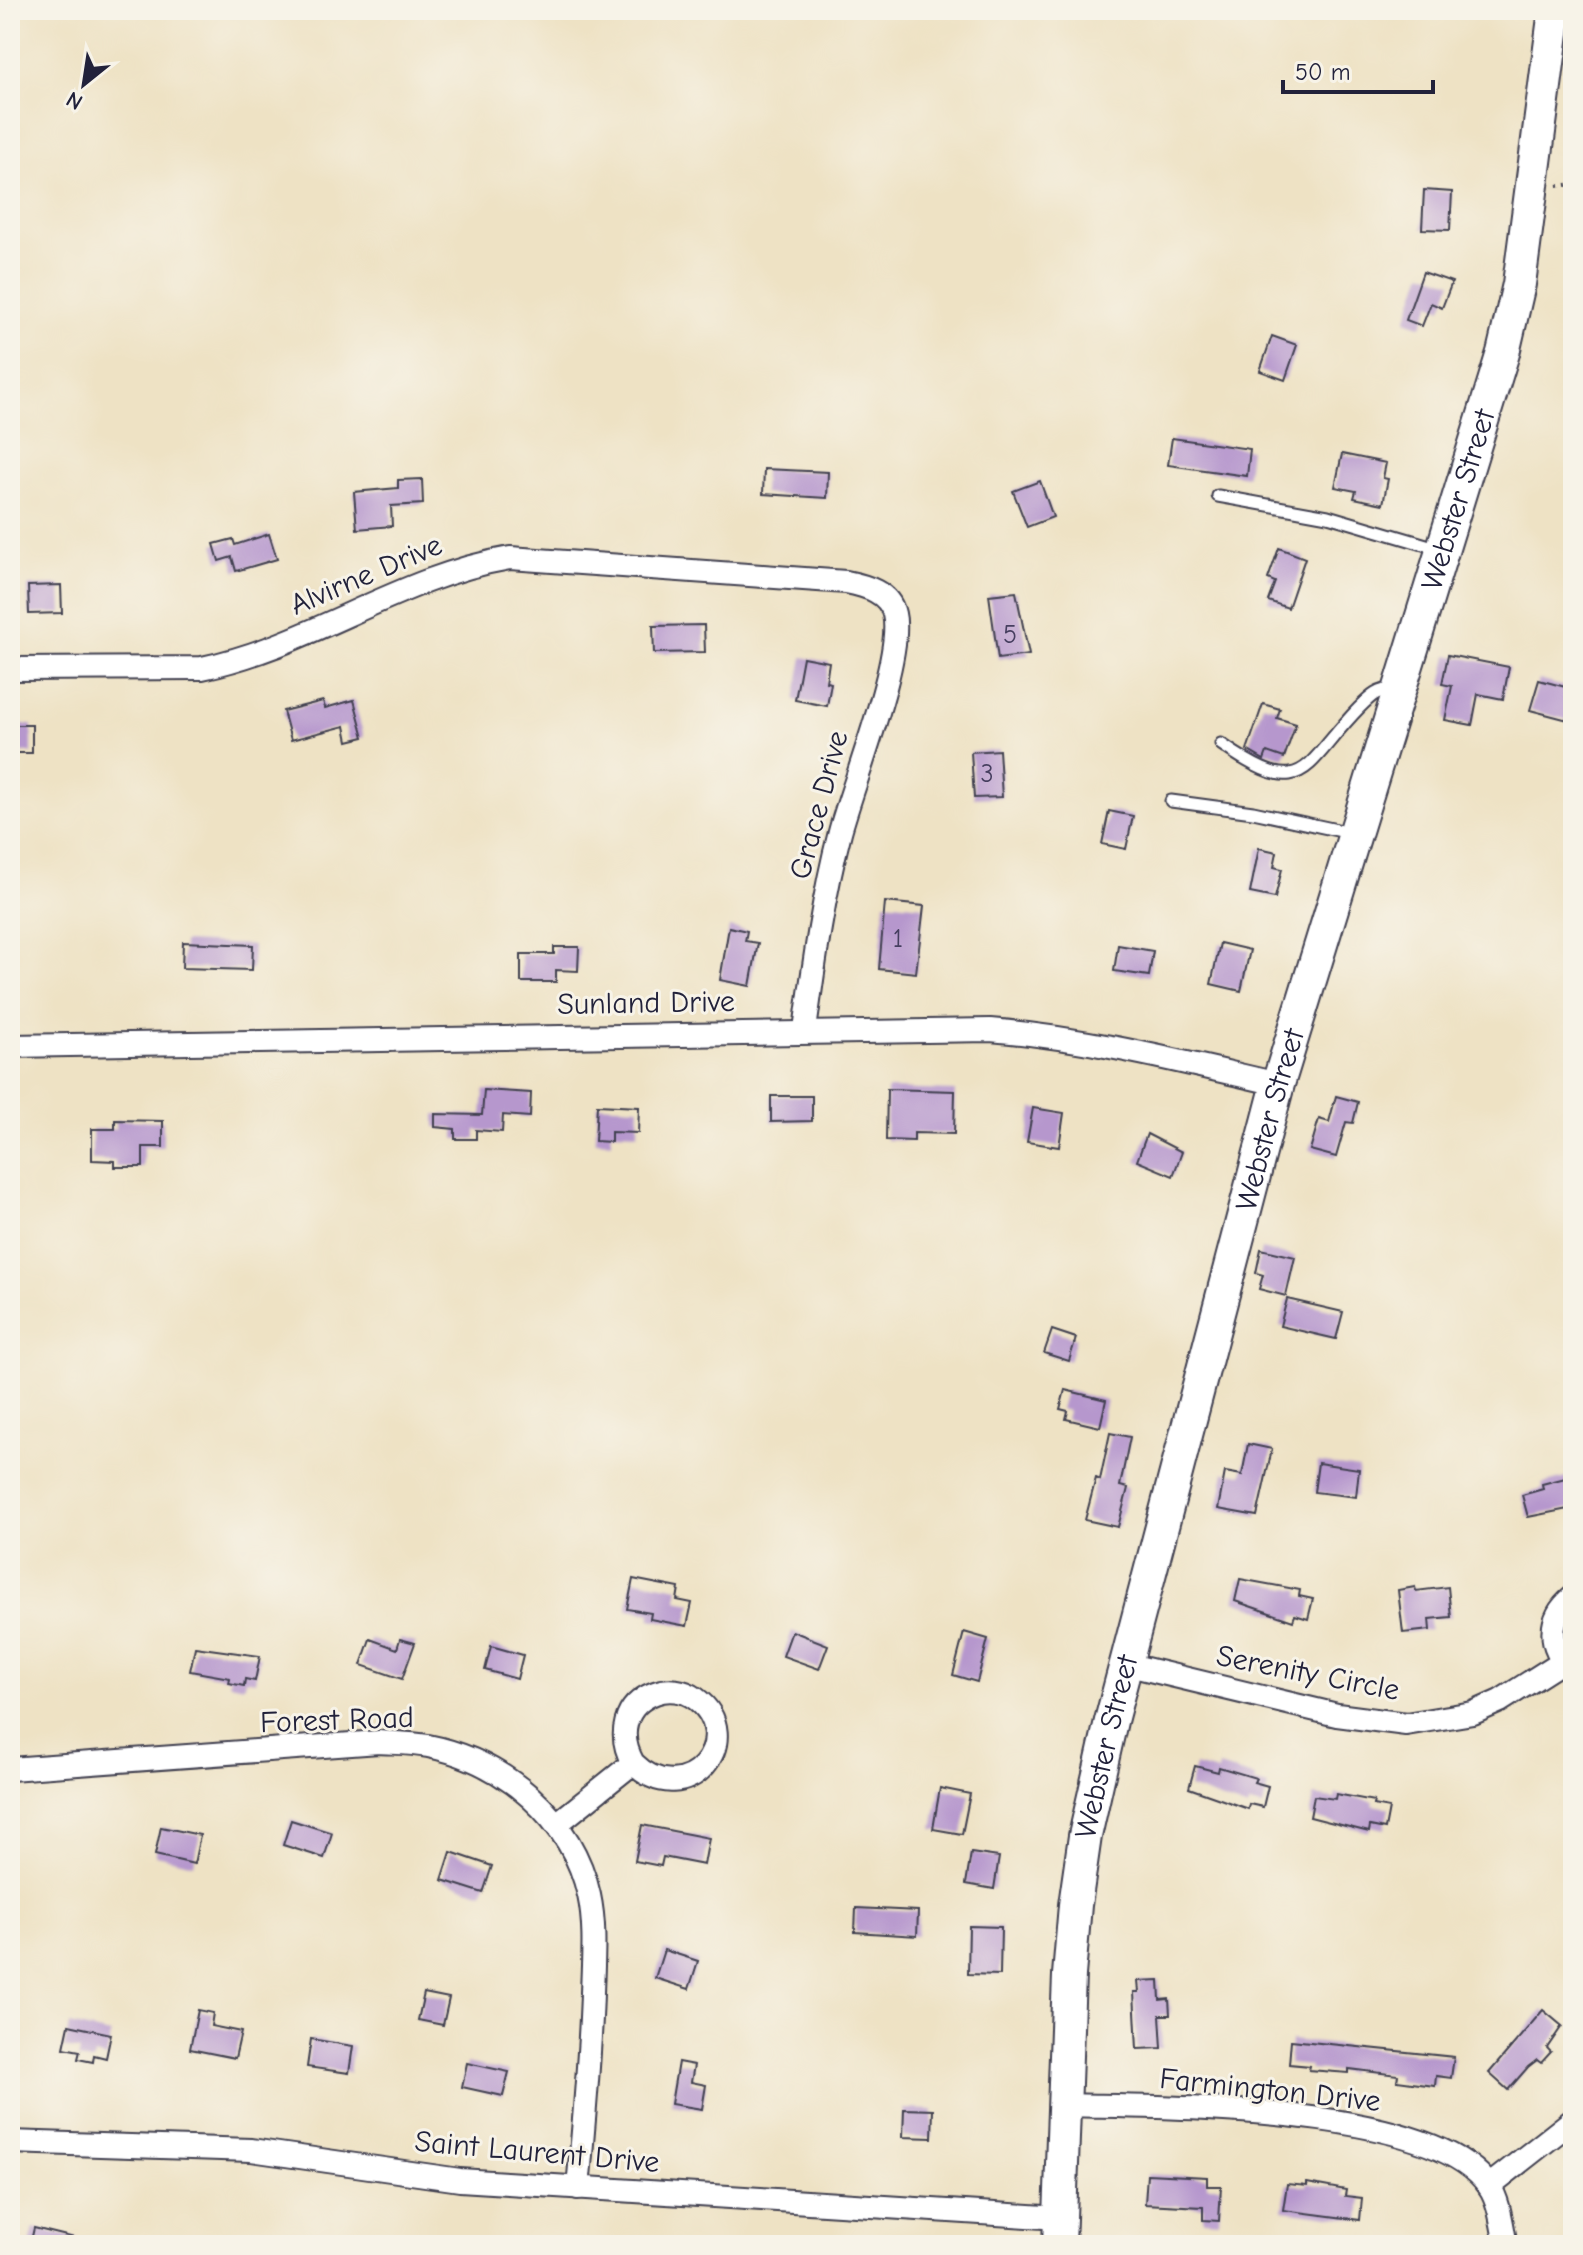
<svg xmlns="http://www.w3.org/2000/svg" width="1583" height="2255" font-family="'Comic Neue',sans-serif">
<style>
.building{fill:#b697cd}
.lines{fill:none;stroke-linecap:round;stroke-linejoin:round}
.service-casing{stroke:#413f50;stroke-width:15}
.minor-casing{stroke:#413f50;stroke-width:26}
.secondary-casing{stroke:#413f50;stroke-width:36}
.path{stroke:#413f50;stroke-width:4;stroke-dasharray:2 6;stroke-linecap:butt}
.service{stroke:#fff;stroke-width:11}
.minor{stroke:#fff;stroke-width:22}
.secondary{stroke:#fff;stroke-width:32}
.labels{text-anchor:middle;dominant-baseline:central;stroke-width:6;stroke-linejoin:round;paint-order:stroke}
.number-label{font-size:26px;fill:#473f60}
.street-label{font-size:30px;fill:#22223b;stroke:#f7f3e8}
</style>
<rect width="100%" height="100%" fill="#f7f3e8"/>
<filter id="ink" filterUnits="userSpaceOnUse"><feTurbulence type="fractalNoise" baseFrequency=".0125" numOctaves="2"/><feDisplacementMap in="SourceGraphic" scale="16" xChannelSelector="R" yChannelSelector="G"/><feConvolveMatrix kernelMatrix="1 2 1 2 8 2 1 2 1" color-interpolation-filters="sRGB"/></filter>
<filter id="wash" filterUnits="userSpaceOnUse"><feTurbulence type="fractalNoise" baseFrequency=".006" numOctaves="4" result="noise"/><feDisplacementMap in="SourceGraphic" scale="32" xChannelSelector="R" yChannelSelector="G"/><feGaussianBlur stdDeviation="1.8" result="paint"/><feColorMatrix in="noise" values="0 0 0 0 0 0 0 0 0 0 0 0 0 0 0 0 0 1.4 0 .05"/><feComposite in="paint" operator="in"/></filter>
<g filter="url(#wash)">
<rect width="100%" height="100%" fill="#eee2c4"/>
<g id="blocks">
<g class="building">
<path d="M1424,190L1452,192L1450,230L1422,229Z"/>
<path d="M1423,272L1452,282L1442,308L1431,303L1422,326L1406,320Z"/>
<path d="M1272,336L1297,345L1285,380L1260,371Z"/>
<path d="M1172,438L1250,449L1247,476L1168,465Z"/>
<path d="M1342,454L1386,463L1383,478L1388,479L1383,504L1354,498L1356,491L1335,487Z"/>
<path d="M764,469L828,472L827,498L763,494Z"/>
<path d="M422,479L423,504L391,506L392,526L357,529L354,492L398,488V480Z"/>
<path d="M1040,481L1053,517L1027,527L1013,491Z"/>
<path d="M269,534L277,559L236,571L232,557L219,561L214,544L233,539L235,545Z"/>
<path d="M1279,548L1305,558L1288,608L1268,601L1275,582L1268,579Z"/>
<path d="M61,585L62,613L29,614L28,586Z"/>
<path d="M1016,592L1029,655L998,659L989,595Z"/>
<path d="M704,625L705,652L654,653L653,626Z"/>
<path d="M1448,655L1509,667L1503,699L1478,694L1472,725L1445,720L1452,686L1442,684Z"/>
<path d="M803,657L829,662L826,682L831,683L827,706L795,700Z"/>
<path d="M1539,680L1573,689L1568,720L1530,710Z"/>
<path d="M354,700L364,737L348,741L345,726L291,740L283,711L323,701L325,708Z"/>
<path d="M1263,704L1280,709L1277,718L1296,724L1284,758L1267,752L1264,760L1247,750Z"/>
<rect x="10" y="725" width="22" height="28"/>
<path d="M999,750L1002,797L974,798L971,752Z"/>
<path d="M1109,811L1133,816L1126,849L1102,844Z"/>
<path d="M1259,848L1277,852L1274,867L1282,869L1275,898L1250,893Z"/>
<path d="M885,902L924,906L916,973L879,969Z"/>
<path d="M729,927L747,931L745,941L758,943L750,986L720,980Z"/>
<path d="M183,942L253,945L252,970L182,968Z"/>
<path d="M1220,943L1250,950L1241,991L1211,984Z"/>
<path d="M1118,945L1153,951L1149,976L1114,971Z"/>
<path d="M554,947H579L578,971L556,970V982H521V954H554Z"/>
<path d="M887,1089L955,1091L954,1134L914,1133V1141L886,1140Z"/>
<path d="M484,1090L531,1093L530,1117L503,1115L502,1132L476,1130V1139H455V1129L435,1127V1114L482,1115Z"/>
<path d="M771,1096H812V1121L771,1122Z"/>
<path d="M1336,1096L1358,1102L1353,1123L1346,1122L1336,1157L1310,1150L1319,1119L1329,1122Z"/>
<path d="M597,1105L639,1107L638,1133L611,1132V1142L595,1141Z"/>
<path d="M1033,1108L1064,1113L1059,1147L1027,1142Z"/>
<path d="M115,1120L163,1121V1147H143V1167H115V1161L92,1160V1129H115Z"/>
<path d="M1147,1134L1182,1152L1173,1176L1137,1161Z"/>
<path d="M1261,1249L1295,1257L1286,1296L1259,1289L1263,1275L1256,1273Z"/>
<path d="M1287,1299L1343,1312L1336,1339L1280,1326Z"/>
<path d="M1052,1330L1076,1338L1069,1361L1044,1353Z"/>
<path d="M1065,1390L1106,1400L1100,1427L1066,1419L1068,1411L1060,1409Z"/>
<path d="M1110,1433L1130,1437L1120,1486L1128,1488L1118,1527L1085,1520L1096,1478L1100,1480Z"/>
<path d="M1248,1444L1272,1449L1257,1516L1218,1509L1225,1472L1242,1475Z"/>
<path d="M1318,1463L1359,1469L1356,1497L1314,1492Z"/>
<path d="M1573,1476V1508L1528,1517L1522,1495L1543,1489L1542,1484Z"/>
<path d="M633,1579L679,1588L677,1600L692,1603L687,1626L650,1619L651,1613L627,1609Z"/>
<path d="M1240,1579L1300,1590L1299,1596L1313,1599L1308,1619L1295,1615L1293,1621L1235,1601Z"/>
<path d="M1415,1587L1416,1591L1448,1587L1451,1617L1429,1619L1430,1630L1403,1633L1398,1590Z"/>
<path d="M792,1631L828,1645L819,1669L783,1656Z"/>
<path d="M964,1632L988,1639L977,1682L953,1675Z"/>
<path d="M370,1639L397,1649L400,1639L415,1643L402,1679L361,1665Z"/>
<path d="M491,1646L523,1655L517,1679L485,1670Z"/>
<path d="M195,1647L260,1656L255,1681L245,1679L244,1686L229,1683L230,1678L190,1671Z"/>
<path d="M1195,1766L1218,1772L1219,1767L1256,1778L1254,1782L1268,1786L1263,1807L1249,1804L1248,1809L1189,1788Z"/>
<path d="M940,1788L970,1794L962,1834L933,1829Z"/>
<path d="M1336,1794L1374,1801L1373,1805L1389,1808L1385,1829L1370,1826L1369,1832L1310,1817L1314,1796L1335,1799Z"/>
<path d="M291,1820L332,1833L324,1858L283,1845Z"/>
<path d="M642,1825L709,1838L704,1865L663,1857L661,1866L635,1861Z"/>
<path d="M161,1827L200,1835L194,1864L155,1855Z"/>
<path d="M451,1852L492,1866L483,1893L442,1880Z"/>
<path d="M971,1853L999,1857L994,1889L966,1884Z"/>
<path d="M856,1908L918,1911L917,1936L855,1932Z"/>
<path d="M969,1926L1001,1927L1000,1975L968,1974Z"/>
<path d="M664,1950L698,1961L689,1989L655,1978Z"/>
<path d="M1159,1980L1160,2000L1169,1999L1170,2015H1160L1162,2048L1137,2049L1134,1992H1139L1138,1981Z"/>
<path d="M424,1993L449,1998L443,2025L418,2020Z"/>
<path d="M198,2010L213,2013L211,2026L241,2032L235,2058L190,2049Z"/>
<path d="M1543,2010L1562,2026L1547,2048L1551,2052L1541,2063L1537,2060L1528,2067L1508,2090L1489,2073Z"/>
<path d="M69,2025L111,2034L106,2058L94,2055L93,2062L78,2059L80,2051L64,2048Z"/>
<path d="M311,2039L353,2046L349,2073L307,2067Z"/>
<path d="M1291,2040L1454,2057L1451,2078L1436,2076L1435,2086L1397,2081L1398,2075L1349,2069V2073L1309,2070L1310,2066L1289,2064Z"/>
<path d="M678,2062L694,2065L691,2082L706,2085L702,2109L671,2104Z"/>
<path d="M467,2063L509,2072L503,2096L462,2087Z"/>
<path d="M904,2109L933,2110L932,2138L903,2137Z"/>
<path d="M1147,2174L1207,2177V2186H1221L1219,2221L1203,2220V2207L1145,2204Z"/>
<path d="M1307,2183L1346,2190L1345,2196L1362,2198L1360,2220L1283,2210L1287,2184L1307,2186Z"/>
<path d="M34,2228L79,2239V2245H30Z"/>
</g>
</g>
</g>
<g filter="url(#ink)">
<use href="#blocks" fill-opacity="0" stroke="#413f50" stroke-width="2"/>
<g class="lines">
<g class="service-casing">
<g id="service">
<path d="M1218,496L1328,516L1440,549"/>
<path d="M1221,744C1307,804 1302,766 1359,708C1372,695 1377,690 1396,688"/>
<path d="M1171,801L1253,812L1351,833"/>
</g>
</g>
<g class="minor-casing">
<g id="minor">
<path d="M10,669L202,668C312,645 398,577 510,558L846,582C866,586 889,592 894,614C904,656 853,783 840,832C823,897 814,964 805,1030"/>
<path d="M10,1046L990,1030C1088,1038 1182,1062 1278,1084"/>
<path d="M1125,1664L1337,1715L1406,1724L1473,1713L1500,1701L1563,1661"/>
<path d="M1572,1669C1547,1647 1547,1618 1573,1597"/>
<path d="M10,1769L379,1742C395,1743 412,1743 428,1746C504,1761 572,1818 589,1895C596,1927 593,1960 592,1993C590,2058 584,2123 578,2188"/>
<path d="M558,1823L633,1763C687,1816 749,1737 695,1698C684,1690 668,1688 655,1693C623,1705 618,1736 633,1763"/>
<path d="M1064,2105C1159,2108 1432,2103 1489,2186C1500,2202 1502,2227 1506,2245"/>
<path d="M10,2142L251,2150L460,2180L1060,2218"/>
<path d="M1489,2186L1573,2120"/>
</g>
</g>
<g class="secondary-casing">
<g id="secondary">
<path id="s1" d="M1059,2245L1069,1975L1075,1905L1085,1836L1111,1721L1278,1084L1503,353L1519,284L1555,10"/>
</g>
</g>
<path class="path" d="M1558,186L1573,184"/>
<use href="#service" class="service"/>
<use href="#minor" class="minor"/>
<use href="#secondary" class="secondary"/>
</g>
</g>
<g class="labels">
<g class="number-label">
<text x="1010" y="635">5</text>
<text x="987" y="774">3</text>
<text x="898" y="939">1</text>
</g>
<g class="street-label">
<text stroke="none"><textPath href="#s1" startOffset="1798">Webster Street</textPath></text>
<text transform="translate(366 575) rotate(-23)">Alvirne Drive</text>
<text transform="translate(819 805) rotate(-75)">Grace Drive</text>
<text transform="translate(646 1003) rotate(-1)">Sunland Drive</text>
<text stroke="none"><textPath href="#s1" startOffset="1150">Webster Street</textPath></text>
<text transform="translate(1308 1673) rotate(11)">Serenity Circle</text>
<text transform="translate(337 1720) rotate(-2)">Forest Road</text>
<text stroke="none"><textPath href="#s1" startOffset="502">Webster Street</textPath></text>
<text transform="translate(1270 2090) rotate(6)">Farmington Drive</text>
<text transform="translate(537 2152) rotate(5)">Saint Laurent Drive</text>
</g>
</g>
<rect width="1583" height="2255" fill="none" stroke="#f7f3e8" stroke-width="40"/>
<g transform="translate(84 84) rotate(210)" stroke="#f7f3e8" stroke-width="6" paint-order="stroke">
<path d="M0-6L14 30L0 20L-14 30Z" fill="#22223b"/>
<text y="-12" font-size="22" font-weight="bold" text-anchor="middle" fill="#22223b">N</text>
</g>
<path d="M1283 80v12h150v-12" fill="none" stroke="#22223b" stroke-width="4"/>
<text x="1295" y="80" font-size="24" fill="#22223b" stroke="#f7f3e8" stroke-width="6" paint-order="stroke">50 m</text>
</svg>
